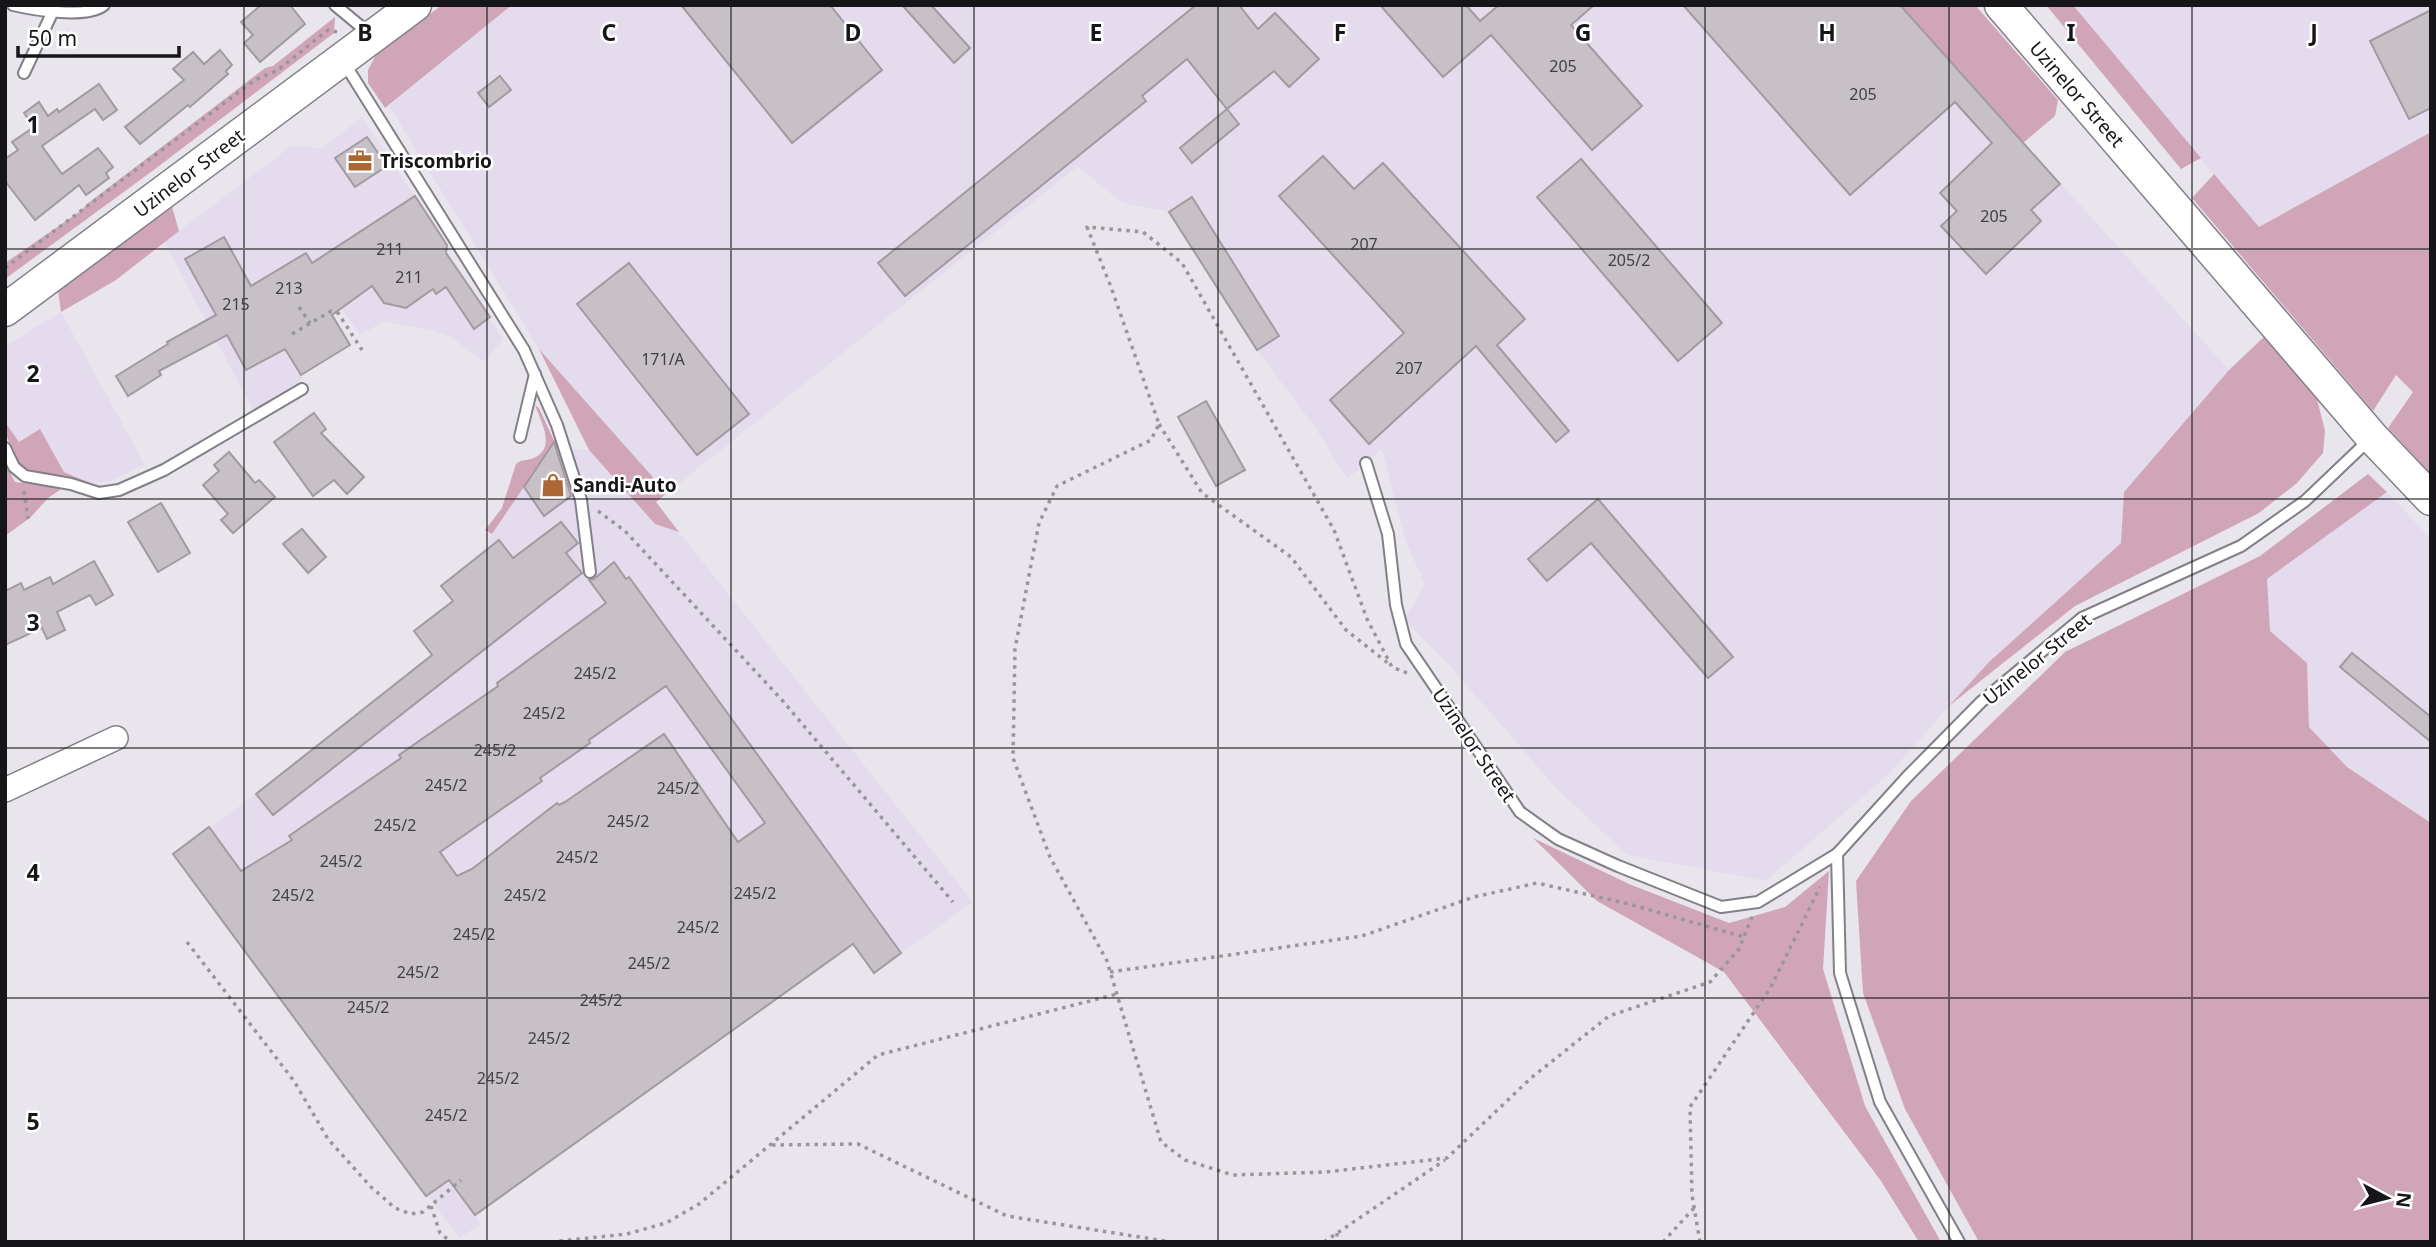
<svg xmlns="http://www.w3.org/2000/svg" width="2436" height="1247" font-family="'Noto Sans',sans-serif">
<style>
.built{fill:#e4dcec}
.green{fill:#d1a5b8}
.building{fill:#c7c0c7;stroke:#a19aa0;stroke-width:2;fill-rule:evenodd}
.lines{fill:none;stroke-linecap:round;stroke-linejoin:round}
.lane-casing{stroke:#837f87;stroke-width:14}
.street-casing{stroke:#837f87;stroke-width:26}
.secondary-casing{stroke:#837f87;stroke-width:35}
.path{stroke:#98959b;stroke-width:3.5;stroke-dasharray:3.5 5;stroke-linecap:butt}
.lane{stroke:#fff;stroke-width:10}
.street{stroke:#fff;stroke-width:23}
.secondary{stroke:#fff;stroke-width:32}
.grid{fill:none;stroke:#161518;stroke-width:2;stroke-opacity:0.55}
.labels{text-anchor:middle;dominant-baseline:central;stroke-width:5;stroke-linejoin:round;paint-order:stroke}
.number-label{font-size:16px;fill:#424044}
.street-label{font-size:19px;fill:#161518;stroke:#fff}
.poi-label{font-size:19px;font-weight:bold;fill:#161518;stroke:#fff;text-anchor:start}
.grid-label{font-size:23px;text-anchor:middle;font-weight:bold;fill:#161518;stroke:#fff;stroke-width:5;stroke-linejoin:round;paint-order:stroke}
</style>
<rect width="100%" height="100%" fill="#e9e5ed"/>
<g class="built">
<path d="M512,5H1900L2229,370L2124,492L2121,543L1989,662L1888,775L1766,881L1627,855L1556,788L1447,663L1404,619L1425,585L1405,539L1382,449L1347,479L1314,426L1257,350L1169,212L1123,203L1077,167L667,493L539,349L389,106Z"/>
<path d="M2073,5H2431V132L2258,228Z"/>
<path d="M362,117L447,245L446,253L503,339L484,362L450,337L429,329L383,322L360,335L328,290L306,253L251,286L303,379L253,410L164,242L291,146L322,148Z"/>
<path d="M61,312L145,465L110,481L90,483L64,472L40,429L19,442L5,422V346Z"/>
<path d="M551,447L589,450L655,524L679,532L973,902L874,973L853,945L475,1215L481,1224L459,1238L173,854L256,794L432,655L414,631L453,601L492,534Z"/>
<path d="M2387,492L2431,539V823L2347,767L2309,727L2307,664L2270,631L2267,579Z"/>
</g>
<g class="green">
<path d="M442,5H512L385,108L368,83V70L376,55Z"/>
<path d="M1900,5H1975L2058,100L2055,116L2023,143Z"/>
<path d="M2046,5H2073L2201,158L2181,169Z"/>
<path d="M335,17L334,33L151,172L5,279V263L82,210L87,204L265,68L273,66Z"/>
<path d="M2431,132V474L2388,428L2413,392L2396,375L2373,411L2192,198L2214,174L2259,227Z"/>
<path d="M172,207L179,231L116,280L61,312L58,290Z"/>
<path d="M2265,336L2317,399L2325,431L2323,453L2297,483L2259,513L2075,606L1949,706L1989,662L2121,543L2124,492L2229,370Z"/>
<path d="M539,349L667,493L656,502L679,532L655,524L589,450Z"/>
<path d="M535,405L539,408L557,447H551L492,534L485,530L502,508L516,464C522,459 524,461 531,459C558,450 541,422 535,405Z"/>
<path d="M5,422L19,442L40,429L64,472L90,483C75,481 34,476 24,468C13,458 5,436 5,422Z"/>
<path d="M5,463L15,482L55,487L60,490L48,498L31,517L5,536Z"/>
<path d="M2368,474L2387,492L2267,579L2270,631L2307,663L2309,727L2347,767L2431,823V1242H1979L1905,1109L1863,993L1856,881L1911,801L2065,652L2260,556Z"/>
<path d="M1533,838L1629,884L1729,923L1785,907L1829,871L1823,969L1865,1106L1941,1242H1919L1881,1181L1724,972L1597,901Z"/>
</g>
<g class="building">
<path d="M261,5H290L305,24L260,62L244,43L253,35L241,22Z"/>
<path d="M681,5H830L882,70L792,143Z"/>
<path d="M902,5H931L970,48L954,63Z"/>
<path d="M1196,5H1239L1258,29L1275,13L1319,59L1289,87L1274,71L1227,109L1187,59L1142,96L1146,101L905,296L878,263Z"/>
<path d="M1380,5H1466L1480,21L1499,5H1594L1571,25L1642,106L1592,150L1491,35L1443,77Z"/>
<path d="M1683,5H1900L2060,184L2031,210L2041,221L1986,274L1941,226L1957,211L1940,193L1992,143L1955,102L1850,195Z"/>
<path d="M2431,10V108L2409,119L2370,41Z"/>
<path d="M220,50L232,65L226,71L228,74L190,107L188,105L140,144L125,127L184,80L173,69L193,52L204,64Z"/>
<path d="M500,76L511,90L489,107L478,93Z"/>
<path d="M99,84L117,110L103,120L95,109L42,146L62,174L98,148L113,167L106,173L109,178L86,195L79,185L35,220L5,181V159L18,150L12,142L34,127L24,113L39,102L48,116L57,109L59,112Z"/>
<path d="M1227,109L1239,124L1192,163L1180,148Z"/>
<path d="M367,137L387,166L355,187L335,158Z"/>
<path d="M1323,156L1354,189L1383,163L1525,319L1497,345L1569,431L1556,442L1476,346L1369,444L1330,400L1404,333L1279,196Z"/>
<path d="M1581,159L1722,323L1678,361L1537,197Z"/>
<path d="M415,196L447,245L446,253L490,317L474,329L446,287L436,294L433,289L406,308L384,303L372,286L332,315L350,345L301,375L285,349L246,370L227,335L159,371L161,375L128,396L116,376L168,344L167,342L216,315L185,259L224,237L251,286L306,253L312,263Z"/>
<path d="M1192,197L1279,336L1257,350L1169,212Z"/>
<path d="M629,263L749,414L697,455L577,304Z"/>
<path d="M1206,401L1245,470L1216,486L1178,417Z"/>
<path d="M314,413L326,429L321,433L364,477L347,494L334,480L313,496L274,442Z"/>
<path d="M554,442L571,496L544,516L524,487Z"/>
<path d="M229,452L255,483L259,480L275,497L233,533L221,520L228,514L203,485L219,471L214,465Z"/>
<path d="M1598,499L1733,657L1708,678L1591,543L1547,581L1528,559Z"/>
<path d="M161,503L190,553L158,572L128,522Z"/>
<path d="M561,522L578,543L566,553L582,573L273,815L256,794L432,655L414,631L453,601L441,586L499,540L513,558Z"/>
<path d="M302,529L326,557L308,573L283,544Z"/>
<path d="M94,561L113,595L96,605L90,595L57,612L65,630L47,639L42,628L5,645V591L21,583L24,590L50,577L53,584Z"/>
<path d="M614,562L626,579L629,577L901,953L874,973L853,944L475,1215L449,1180L426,1196L173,854L209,827L241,871L292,840L289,836L401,758L399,755L498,686L497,683L606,603L589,580L594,579ZM666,686L765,823L738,842L664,734L565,802L559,805L557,803L472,869L457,876L440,852L542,781L540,778L590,743L589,740Z"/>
<path d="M2352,653L2431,717V742L2340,667Z"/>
</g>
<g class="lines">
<g class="lane-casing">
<g id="lane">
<path d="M13,5C35,10 87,19 104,5"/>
<path d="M335,5L371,35"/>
<path d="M343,61L524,350L557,425L581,500L590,572"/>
<path d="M24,73L53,11"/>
<path d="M520,437L535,374"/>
<path d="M5,448L14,467L25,476L71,484L99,493L119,490L164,470L302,389"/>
<path d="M1366,463L1388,534L1396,605L1406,644L1520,812L1558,839L1618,866L1721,907L1758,902L1837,854"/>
<path d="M1959,1242L1880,1102L1840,973L1837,854L1907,777L1981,702L2082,618L2241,546L2305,501L2370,439"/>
</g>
</g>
<g class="street-casing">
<path id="street" d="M5,790L116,738"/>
</g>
<g class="secondary-casing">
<g id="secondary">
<path d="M2001,5L2372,437L2431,499"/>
<path d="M5,310L415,5"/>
</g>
</g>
<g class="path">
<path d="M5,268L255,80L278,70L328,30L337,32"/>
<path d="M299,307L310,323"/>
<path d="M292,334L331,311L338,313L362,350"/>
<path d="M1159,424L1202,493L1291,557L1346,630L1389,664"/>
<path d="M24,491L28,519"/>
<path d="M598,511L625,531L782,700L953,902"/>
<path d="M1407,673L1392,667L1367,619L1334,530L1182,263L1143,232L1087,227L1111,287L1159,424L1151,440L1057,486L1039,523L1015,649L1013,758L1050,857L1107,961L1161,1142L1185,1160L1233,1175L1326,1172L1447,1158L1531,1078L1609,1016L1710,982L1739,949L1752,917"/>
<path d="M187,942L294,1081L328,1139L371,1187L395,1208L411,1214L423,1212L461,1180"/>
<path d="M1110,972L1362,936L1474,897L1537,883L1629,904L1744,937"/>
<path d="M772,1145L858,1144L1007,1216L1171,1242"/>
<path d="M431,1206L440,1233L451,1242"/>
<path d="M1337,1233V1242"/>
<path d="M551,1242L627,1234L666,1223L699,1204L878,1055L1117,994"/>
<path d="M1324,1242L1445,1160"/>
<path d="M1663,1242L1694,1208"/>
<path d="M1700,1242L1692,1195L1690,1107L1771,987L1820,887"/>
</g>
<use href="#lane" class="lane"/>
<use href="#street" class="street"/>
<use href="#secondary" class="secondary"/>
</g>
<path class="grid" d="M244,5V1242M487,5V1242M731,5V1242M974,5V1242M1218,5V1242M1462,5V1242M1705,5V1242M1949,5V1242M2192,5V1242M5,249H2431M5,499H2431M5,748H2431M5,998H2431"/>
<defs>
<g id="office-bare" transform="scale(1.89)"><path d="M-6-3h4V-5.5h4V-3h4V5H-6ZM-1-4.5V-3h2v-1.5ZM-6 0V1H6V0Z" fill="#ab6835" stroke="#fff" stroke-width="2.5" paint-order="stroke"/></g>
<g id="shop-bare" transform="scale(1.89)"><path d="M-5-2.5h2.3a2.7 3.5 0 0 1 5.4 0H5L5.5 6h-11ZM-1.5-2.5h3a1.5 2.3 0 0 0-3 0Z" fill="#ab6835" stroke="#fff" stroke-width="2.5" paint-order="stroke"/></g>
</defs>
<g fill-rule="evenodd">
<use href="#office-bare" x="360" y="161"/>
<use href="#shop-bare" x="553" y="485"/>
</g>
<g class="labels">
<g class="number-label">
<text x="1563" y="66">205</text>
<text x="1863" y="94">205</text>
<text x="1994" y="216">205</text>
<text x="1364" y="244">207</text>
<text x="390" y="249">211</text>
<text x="1629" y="260">205/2</text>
<text x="409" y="277">211</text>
<text x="289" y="288">213</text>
<text x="236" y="304">215</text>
<text x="663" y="359">171/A</text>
<text x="1409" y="368">207</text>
<text x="595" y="673">245/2</text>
<text x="544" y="713">245/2</text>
<text x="495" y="750">245/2</text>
<text x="446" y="785">245/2</text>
<text x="678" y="788">245/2</text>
<text x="628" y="821">245/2</text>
<text x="395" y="825">245/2</text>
<text x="577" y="857">245/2</text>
<text x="341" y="861">245/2</text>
<text x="755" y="893">245/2</text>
<text x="293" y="895">245/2</text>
<text x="525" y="895">245/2</text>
<text x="698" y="927">245/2</text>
<text x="474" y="934">245/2</text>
<text x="649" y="963">245/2</text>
<text x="418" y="972">245/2</text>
<text x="601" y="1000">245/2</text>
<text x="368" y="1007">245/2</text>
<text x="549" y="1038">245/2</text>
<text x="498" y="1078">245/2</text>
<text x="446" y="1115">245/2</text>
</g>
<g class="street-label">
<text transform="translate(2077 94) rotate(49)">Uzinelor Street</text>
<text transform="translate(189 173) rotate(-37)">Uzinelor Street</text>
<text transform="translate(2037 659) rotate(-39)">Uzinelor Street</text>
<text transform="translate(1474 745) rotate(56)">Uzinelor Street</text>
</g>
<g class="poi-label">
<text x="380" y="161">Triscombrio</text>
<text x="573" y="485">Sandi-Auto</text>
</g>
</g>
<g class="grid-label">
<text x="365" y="41">B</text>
<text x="609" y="41">C</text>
<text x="853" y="41">D</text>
<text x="1096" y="41">E</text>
<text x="1340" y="41">F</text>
<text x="1583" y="41">G</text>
<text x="1827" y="41">H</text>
<text x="2071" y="41">I</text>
<text x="2314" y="41">J</text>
<text x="33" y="133">1</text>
<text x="33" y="382">2</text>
<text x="33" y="631">3</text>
<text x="33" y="881">4</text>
<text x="33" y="1130">5</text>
</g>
<rect width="2436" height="1247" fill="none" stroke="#161518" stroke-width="14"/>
<g transform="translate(2387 1198) rotate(97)" stroke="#ffffff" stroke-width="5" paint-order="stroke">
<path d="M0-5L12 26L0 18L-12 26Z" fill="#161518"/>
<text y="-10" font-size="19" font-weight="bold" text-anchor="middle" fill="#161518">N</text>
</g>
<path d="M18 46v10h161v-10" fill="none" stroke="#161518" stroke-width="3.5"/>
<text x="28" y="46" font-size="21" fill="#161518" stroke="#ffffff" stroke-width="5" paint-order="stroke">50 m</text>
</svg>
